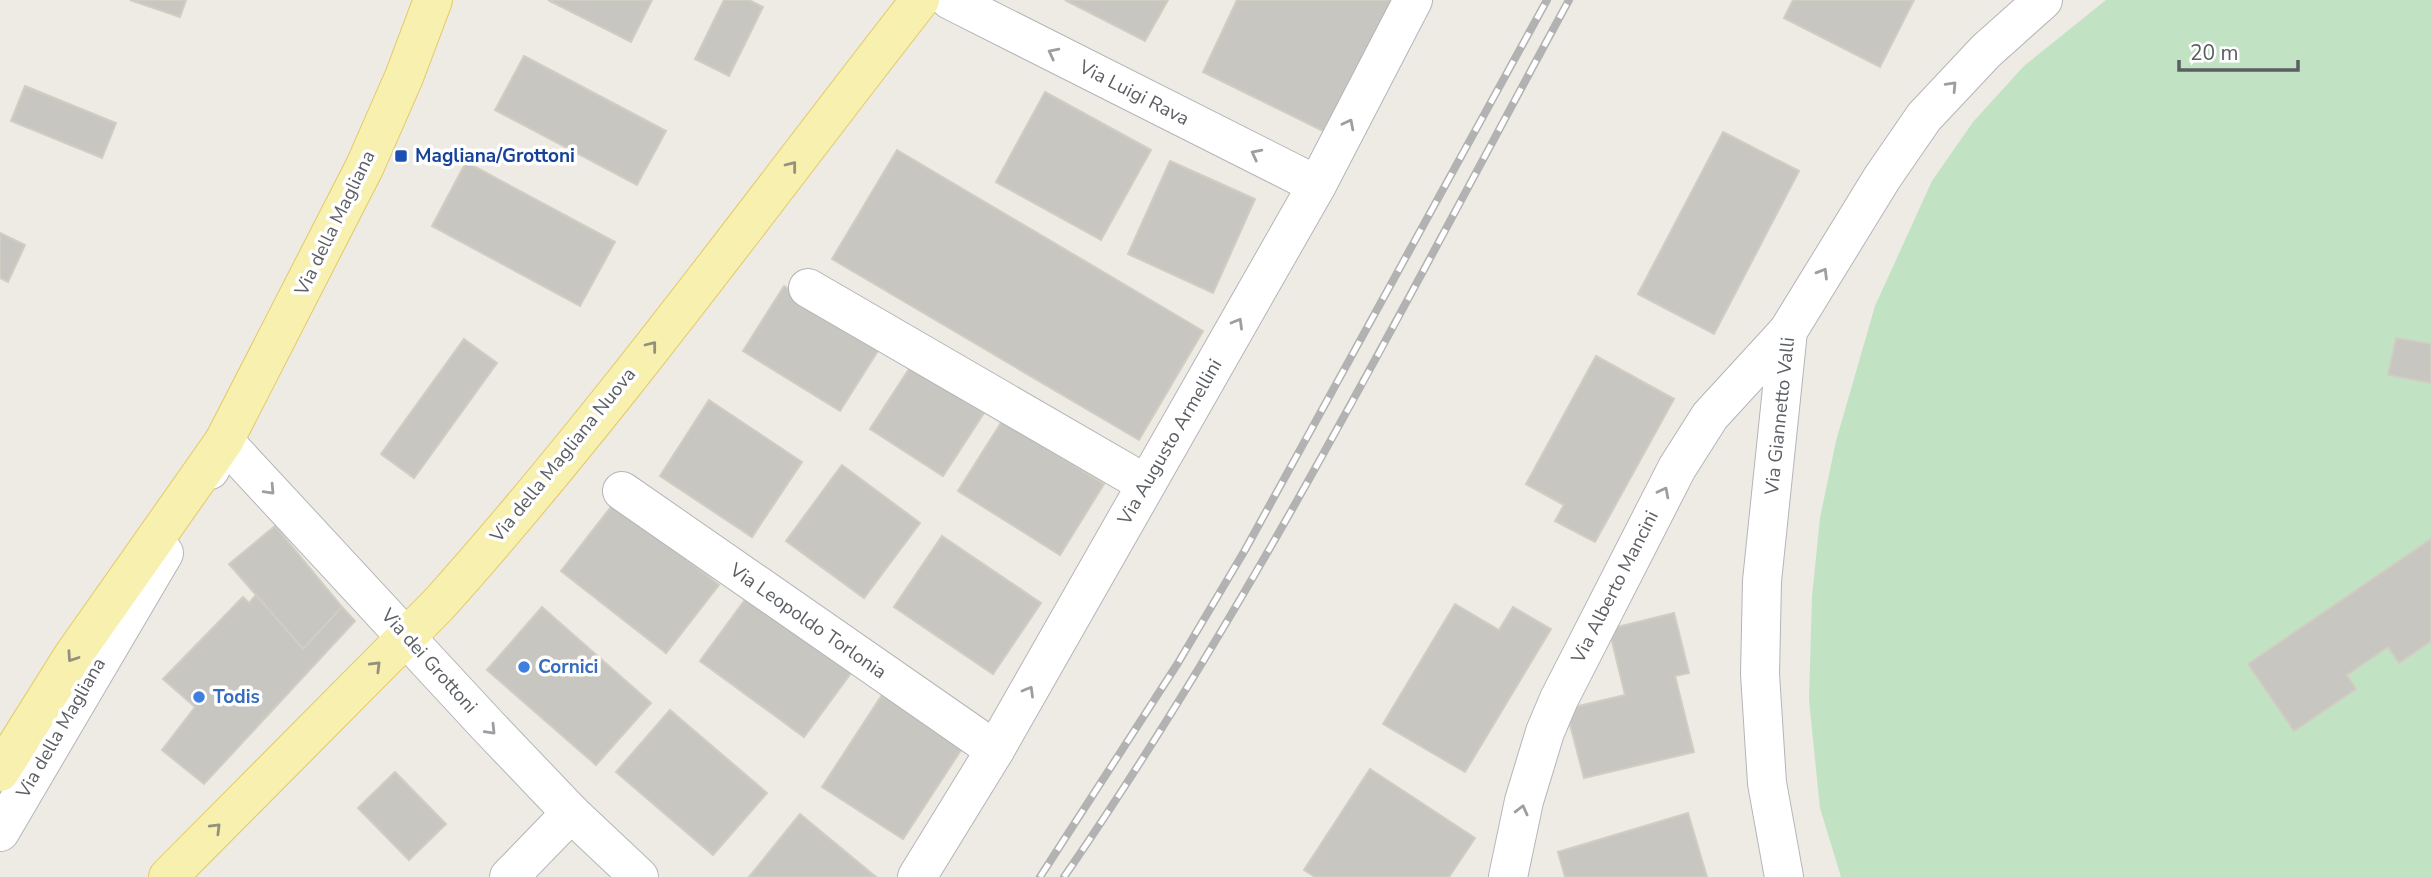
<svg xmlns="http://www.w3.org/2000/svg" width="2431" height="877" font-family="'Nunito Sans',sans-serif">
<style>
.green{fill:#c2e2c4}
.building{fill:#c8c6c0;stroke:#d1cdc2;stroke-width:2}
.lines{fill:none;stroke-linecap:round;stroke-linejoin:round}
.minor-casing{stroke:#b4b5b9;stroke-width:40}
.major-casing{stroke:#e4c965;stroke-width:40}
.minor{stroke:#fff;stroke-width:38}
.major{stroke:#f7f0ae;stroke-width:38}
.rail-casing{stroke:#b2b2b3;stroke-width:8}
.rail{stroke:#fff;stroke-width:5;stroke-dasharray:16;stroke-linecap:butt}
.oneway{stroke:#9d9ea1}
.oneway2{stroke:#92917d}
.transit-dot{fill:#1a4fb4;stroke:#fff;stroke-width:2.5}
.shop-dot{fill:#3f7fe0;stroke:#fff;stroke-width:2.5}
.labels{text-anchor:middle;dominant-baseline:central;stroke-width:7;stroke-linejoin:round;paint-order:stroke}
.street-label{font-size:19px;fill:#5b5e63;stroke:#fff}
.transit-label{font-size:19px;font-weight:bold;fill:#164399;stroke:#fff;text-anchor:start}
.shop-label{font-size:19px;font-weight:bold;fill:#366cbe;stroke:#fff;text-anchor:start}
</style>
<rect width="100%" height="100%" fill="#edebe3"/>
<path class="green" d="M2106,0H2431V877H1841L1820,808L1809,700L1812,597L1820,518L1836,441L1875,306L1932,181L1973,122L2024,66Z"/>
<g class="building">
<path d="M130,0H186L180,17Z"/>
<path d="M548,0H652L631,42Z"/>
<path d="M724,0H749L763,7L729,76L695,59Z"/>
<path d="M1065,0H1168L1145,41Z"/>
<path d="M1237,0H1401L1329,134L1203,72Z"/>
<path d="M1793,0H1914L1880,67L1784,18Z"/>
<path d="M524,56L666,131L637,185L495,110Z"/>
<path d="M25,86L116,123L102,158L11,121Z"/>
<path d="M1045,92L1151,150L1101,240L996,182Z"/>
<path d="M1723,132L1799,171L1714,334L1638,294Z"/>
<path d="M897,150L1203,331L1139,440L832,259Z"/>
<path d="M1170,161L1255,199L1213,293L1128,254Z"/>
<path d="M466,162L615,242L580,306L432,226Z"/>
<path d="M0,233L25,245L8,282L0,278Z"/>
<path d="M784,286L881,346L840,411L743,351Z"/>
<path d="M2396,338L2431,344V383L2388,375Z"/>
<path d="M464,339L497,363L414,478L381,454Z"/>
<path d="M1596,356L1674,399L1595,542L1555,521L1564,505L1526,484Z"/>
<path d="M911,366L984,413L943,476L870,429Z"/>
<path d="M709,400L802,462L752,537L660,476Z"/>
<path d="M1002,421L1104,484L1060,555L958,491Z"/>
<path d="M842,465L920,523L864,598L786,541Z"/>
<path d="M614,503L719,585L666,653L561,571Z"/>
<path d="M275,526L342,607L303,649L229,564Z"/>
<path d="M942,536L1041,603L993,674L894,607Z"/>
<path d="M2431,539V641L2399,663L2388,647L2347,675L2356,689L2294,731L2248,664Z"/>
<path d="M750,593L854,669L804,737L700,661Z"/>
<path d="M256,595L303,649L342,607L355,621L204,784L162,750L195,707L163,679L243,597L249,603Z"/>
<path d="M1455,604L1499,630L1513,607L1551,629L1465,772L1383,724Z"/>
<path d="M542,607L651,703L596,765L487,670Z"/>
<path d="M1674,613L1689,673L1675,676L1694,752L1584,778L1566,709L1625,695L1609,629Z"/>
<path d="M882,695L963,747L903,839L822,787Z"/>
<path d="M670,710L767,793L713,855L616,772Z"/>
<path d="M1370,769L1475,838L1449,877H1315L1304,870Z"/>
<path d="M395,772L446,824L409,860L358,808Z"/>
<path d="M1688,813L1707,877H1565L1558,852Z"/>
<path d="M800,814L876,877H749Z"/>
</g>
<g class="lines">
<g class="minor-casing">
<g id="minor">
<path d="M950,0L1317,185"/>
<path d="M808,288L1146,484"/>
<path d="M210,470L224,441L488,726L571,813L639,877"/>
<path d="M622,491L995,750"/>
<path d="M0,832L164,553"/>
<path d="M509,877L571,813"/>
<path d="M917,877L995,750L1317,185L1413,0"/>
<path d="M1508,877L1524,801L1545,732L1559,699L1677,468L1710,416L1788,331"/>
<path d="M1784,877L1767,783L1760,674L1762,581L1788,331L1882,178L1924,117L1986,51L2043,0"/>
</g>
</g>
<g class="major-casing">
<g id="major">
<path d="M0,772L72,657L224,441L365,166L404,77L433,0"/>
<path d="M168,877L439,604C610,413 762,202 920,0"/>
</g>
</g>
<use href="#minor" class="minor"/>
<use href="#major" class="major"/>
<g class="rail-casing">
<g id="rail">
<path d="M1040,877L1178,663L1245,550L1547,0"/>
<path d="M1064,877C1256,599 1408,296 1569,0"/>
</g>
</g>
<use href="#rail" class="rail"/>
</g>
<defs><path id="oneway-chevron" d="M-2-3.5L2.5 0L-2 3.5" fill="none" stroke-width="1.6" stroke-linecap="round" stroke-linejoin="round" transform="scale(1.75)"/></defs>
<g class="oneway">
<use href="#oneway-chevron" transform="translate(1053 53) rotate(-153)"/>
<use href="#oneway-chevron" transform="translate(1952 86) rotate(-47)"/>
<use href="#oneway-chevron" transform="translate(1349 124) rotate(-63)"/>
<use href="#oneway-chevron" transform="translate(1256 154) rotate(-153)"/>
<use href="#oneway-chevron" transform="translate(1823 273) rotate(-59)"/>
<use href="#oneway-chevron" transform="translate(1238 323) rotate(-60)"/>
<use href="#oneway-chevron" transform="translate(270 490) rotate(47)"/>
<use href="#oneway-chevron" transform="translate(1664 492) rotate(-63)"/>
<use href="#oneway-chevron" transform="translate(1029 691) rotate(-60)"/>
<use href="#oneway-chevron" transform="translate(491 730) rotate(46)"/>
<use href="#oneway-chevron" transform="translate(1522 810) rotate(-76)"/>
</g>
<g class="oneway2">
<use href="#oneway-chevron" transform="translate(792 166) rotate(-52)"/>
<use href="#oneway-chevron" transform="translate(652 346) rotate(-52)"/>
<use href="#oneway-chevron" transform="translate(72 657) rotate(124)"/>
<use href="#oneway-chevron" transform="translate(376 666) rotate(-45)"/>
<use href="#oneway-chevron" transform="translate(216 828) rotate(-45)"/>
</g>
<rect class="transit-dot" x="394" y="149" width="14" height="14" rx="3.5"/>
<g class="shop-dot">
<circle cx="524" cy="667" r="7"/>
<circle cx="199" cy="697" r="7"/>
</g>
<g class="labels">
<g class="street-label">
<text transform="translate(1134 93) rotate(27)">Via Luigi Rava</text>
<text transform="translate(335 223) rotate(-64)">Via della Magliana</text>
<text transform="translate(1780 416) rotate(-84)">Via Giannetto Valli</text>
<text transform="translate(1170 442) rotate(-60)">Via Augusto Armellini</text>
<text transform="translate(563 455) rotate(-51)">Via della Magliana Nuova</text>
<text transform="translate(1615 587) rotate(-63)">Via Alberto Mancini</text>
<text transform="translate(808 621) rotate(35)">Via Leopoldo Torlonia</text>
<text transform="translate(429 661) rotate(48)">Via dei Grottoni</text>
<text transform="translate(61 728) rotate(-60)">Via della Magliana</text>
</g>
<g class="transit-label">
<text x="415" y="156">Magliana/Grottoni</text>
</g>
<g class="shop-label">
<text x="538" y="667">Cornici</text>
<text x="213" y="697">Todis</text>
</g>
</g>
<path d="M2179 60v10h119v-10" fill="none" stroke="#5b5e63" stroke-width="3.5"/>
<text x="2190" y="60" font-size="21" fill="#5b5e63" stroke="#ffffff" stroke-width="5" paint-order="stroke">20 m</text>
</svg>
